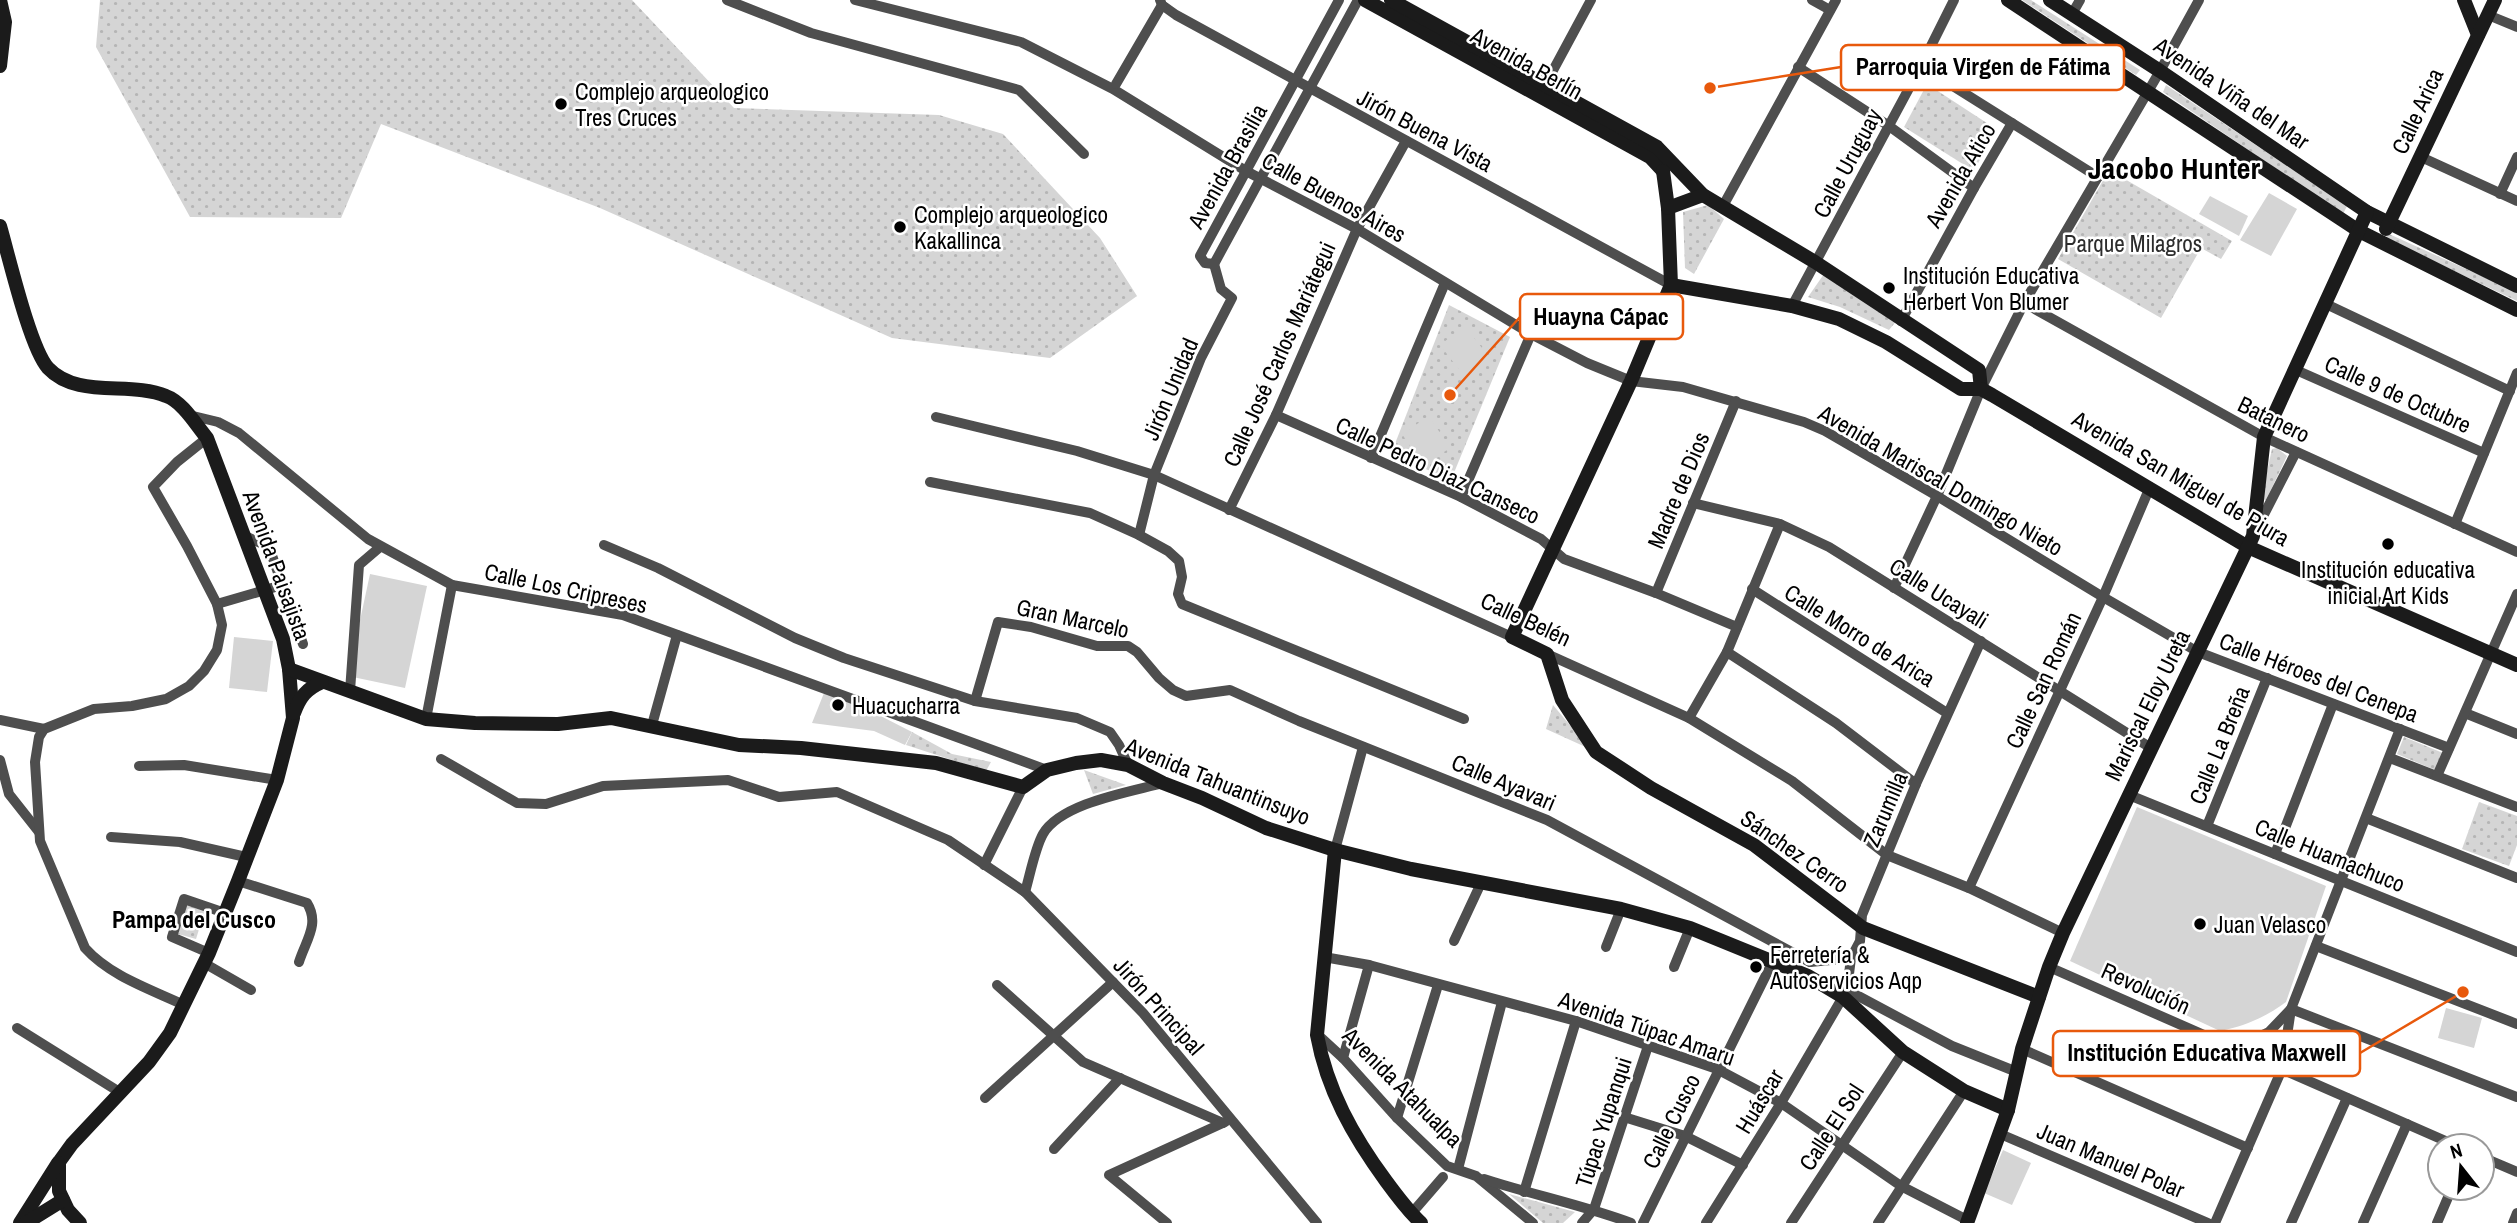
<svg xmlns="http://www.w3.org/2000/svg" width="2517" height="1223" font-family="'Archivo Narrow',sans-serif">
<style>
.grass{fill:url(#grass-dots)}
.pitch{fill:#d5d5d5}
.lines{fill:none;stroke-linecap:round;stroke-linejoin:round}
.street{stroke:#4e4e4e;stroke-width:10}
.secondary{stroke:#1b1b1b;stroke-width:14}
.poi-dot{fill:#000;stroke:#fff;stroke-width:2.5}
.labels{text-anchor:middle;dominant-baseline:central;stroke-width:5;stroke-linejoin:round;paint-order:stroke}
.street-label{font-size:23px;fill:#000;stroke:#fff}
.poi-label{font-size:23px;fill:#000;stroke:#fff;text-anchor:start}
.park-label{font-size:23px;fill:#2c2c2c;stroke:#fff}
.neighbourhood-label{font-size:24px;font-weight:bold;fill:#000;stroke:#fff}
.district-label{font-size:30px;font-weight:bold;fill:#000;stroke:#fff}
.leader{fill:none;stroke:#e8590c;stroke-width:2.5}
.callout-dot{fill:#e8590c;stroke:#fff;stroke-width:2.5}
.callout{fill:#fff;stroke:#e8590c;stroke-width:2.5}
.callout-label{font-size:24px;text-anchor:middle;font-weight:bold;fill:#000}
</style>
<defs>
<pattern id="grass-dots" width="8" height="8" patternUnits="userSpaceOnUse" patternTransform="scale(1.75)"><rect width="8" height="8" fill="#d5d5d5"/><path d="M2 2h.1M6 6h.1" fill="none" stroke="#b5b5b5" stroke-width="1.8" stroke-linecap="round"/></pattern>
</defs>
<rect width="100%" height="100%" fill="#fff"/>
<g class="grass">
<path d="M100,0H632L734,108L939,115L1003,134L1100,238L1137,296L1050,358L892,338L600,208L381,124L341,218L190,217L96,47Z"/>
<path d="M2022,0H2031L2140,70L2136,75Z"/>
<path d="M1927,84L1996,129L1974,171L1904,127Z"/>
<path d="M2166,85L2347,206L2343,214L2163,92Z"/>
<path d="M2109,170L2232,241L2221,259L2201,248L2161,318L2058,259Z"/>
<path d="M1708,205L1724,219L1694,274L1685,268L1683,212Z"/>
<path d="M2389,234L2517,292V301L2385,238Z"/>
<path d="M1824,274L1898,319L1889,330L1840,307L1808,297Z"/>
<path d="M1449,305L1510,337L1451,480L1391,454Z"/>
<path d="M2277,448L2287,456L2266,500L2261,498L2272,449Z"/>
<path d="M1553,705L1590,749L1546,729Z"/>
<path d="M912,732L952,754L991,762L986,771L906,745Z"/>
<path d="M2404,737L2443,753L2435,770L2397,754Z"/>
<path d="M1084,770L1126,785L1093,794Z"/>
<path d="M2479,802L2517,816V845L2509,866L2462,849Z"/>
<path d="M187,904L205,910L196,939L178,934Z"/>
<path d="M1509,1194L1575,1212L1563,1223H1543Z"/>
</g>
<g class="pitch">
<path d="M2269,193L2297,209L2271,256L2240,240Z"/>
<path d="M2210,196L2248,216L2239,236L2199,214Z"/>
<path d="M1465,326L1492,361L1467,380L1440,345Z"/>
<path d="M1429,416L1450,448L1423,466L1402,434Z"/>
<path d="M370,574L427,586L405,688L348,676Z"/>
<path d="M234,637L273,641L267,692L229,688Z"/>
<path d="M826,688L912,732L905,745L874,731L812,723Z"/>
<path d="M2137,807L2326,886L2286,1002C2266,1017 2245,1026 2220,1031L2070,961Z"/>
<path d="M2446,1008L2482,1018L2474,1048L2438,1038Z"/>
<path d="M2003,1150L2031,1163L2012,1205L1984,1193Z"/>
</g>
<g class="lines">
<g class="street">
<path d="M727,0L811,33L1019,90L1084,154"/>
<path d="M855,0L1021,42L1113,89L1246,171L1357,229L1531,334L1587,363L1631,381L1683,387L1804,422L1825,431L1937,496L2103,597L2198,652L2449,748"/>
<path d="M1160,0L1162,5L1176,15L1671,285"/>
<path d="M1339,0L1200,256L1205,263L1214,264L1358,0"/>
<path d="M1812,0L1830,10"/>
<path d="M2072,14L2080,0"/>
<path d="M2488,15L2517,27"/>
<path d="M1921,66L2098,177"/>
<path d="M1798,67L1889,126L1974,188"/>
<path d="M1116,84L1162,5"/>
<path d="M1543,89L1591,0"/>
<path d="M2421,157L2517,201"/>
<path d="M2500,194L2517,157"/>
<path d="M1723,206L1836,0"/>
<path d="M2024,303L2264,437L2517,552"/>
<path d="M2326,304L2510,391"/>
<path d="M1792,306L1921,66L1954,0"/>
<path d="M1901,321L1974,188L2012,123"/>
<path d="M2296,370L2484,453"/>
<path d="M189,415L218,422L239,433L368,539L452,585L623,615L1047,770"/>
<path d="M1276,415L1461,497L1541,539L1564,559L1656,593L1737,627"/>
<path d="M936,417L1077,451L1154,475L1512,637"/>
<path d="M1371,458L1445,283"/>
<path d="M930,482L1090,513L1139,535L1168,551L1179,561L1182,577L1178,594L1182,604L1464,719"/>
<path d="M1461,497L1531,334"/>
<path d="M1693,503L1780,524L1829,547L2151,748"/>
<path d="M1229,510L1276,415L1357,229L1406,141"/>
<path d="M2455,524L2517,373"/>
<path d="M2256,530L2296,452"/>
<path d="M243,535L269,547L303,644"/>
<path d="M1139,535L1154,475L1201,358L1232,298L1221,289L1214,264"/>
<path d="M604,545L658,568L795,638L844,658L975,701L1077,718L1110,732L1119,745L1128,765"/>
<path d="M1894,588L1937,496L1981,389L2024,303L2160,71L2199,0"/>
<path d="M1752,589L1947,713"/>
<path d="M1656,593L1736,401"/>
<path d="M217,604L282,585"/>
<path d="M1727,652L1836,723L1916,784"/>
<path d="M1547,654L1689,718L1792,781L1887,855L1969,888L2063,933"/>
<path d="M350,691L359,565L380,547"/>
<path d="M975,701L998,622L1031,627L1097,646H1128L1137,652L1159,678L1173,690L1186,696L1230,690L1299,721L1547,820L1810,962"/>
<path d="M2465,713L2517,734"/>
<path d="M1689,718L1727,652L1780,524"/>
<path d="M426,719L452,585"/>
<path d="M0,720L44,729"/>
<path d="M652,725L677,635"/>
<path d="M2390,758L2517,807"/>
<path d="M441,759L517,803L546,804L603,786L728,780L779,797L837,792L948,840L1025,892L1143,1013L1317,1223"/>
<path d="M0,760L9,794L39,832"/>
<path d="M139,766L184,765L277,780"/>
<path d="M2437,776L2517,594"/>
<path d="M2129,795L2517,952"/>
<path d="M2366,818L2517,878"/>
<path d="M2207,826L2267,678"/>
<path d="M111,837L180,842L246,857"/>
<path d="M1335,850L1363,747"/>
<path d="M2275,854L2333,704"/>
<path d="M984,865L1023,787"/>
<path d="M238,881L307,903C320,924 306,940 299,962"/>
<path d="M1969,888L2103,597L2150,487"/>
<path d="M1025,892C1030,875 1035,848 1043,834C1061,803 1130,792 1163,783"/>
<path d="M1454,941L1482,881"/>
<path d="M2316,946L2517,1024"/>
<path d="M1606,947L1621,909"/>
<path d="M209,953L172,937L184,899L225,913"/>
<path d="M1324,957L1369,965L1576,1021L1717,1069L1781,1103L1901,1186L1967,1220L1966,1223"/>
<path d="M1810,962L1851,958"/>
<path d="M204,963L251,990"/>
<path d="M1674,967L1690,928"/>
<path d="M2049,967L2457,1146"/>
<path d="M997,985L1083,1062L1223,1123"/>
<path d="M1847,990L1952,1046L2017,1072"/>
<path d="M184,1005C150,989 110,976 85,948L40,841L35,762L39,737L44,729L94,709L132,706L166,699L189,686L204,671L217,650L222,625L217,604L187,546L153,487L177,462L207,438"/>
<path d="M17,1028L121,1093"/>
<path d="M1318,1035L1343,1058L1397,1118L1447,1166L1476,1176L1533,1223"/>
<path d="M2235,1048L2269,1032L2291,1009L2517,1097"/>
<path d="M2022,1049L2248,1148"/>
<path d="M1343,1058L1369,965"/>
<path d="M985,1098L1113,982"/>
<path d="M1624,1117L1685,1136L1743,1165"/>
<path d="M1397,1118L1438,985"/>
<path d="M1998,1133L2208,1223"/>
<path d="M1054,1149L1120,1078"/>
<path d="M2482,1157L2517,1172"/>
<path d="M1458,1169L1502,1002"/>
<path d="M1484,1179C1533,1195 1583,1205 1631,1223"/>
<path d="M1524,1192L1576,1021"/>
<path d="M1411,1214L1443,1177"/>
<path d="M1167,1223L1109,1175L1225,1122"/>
<path d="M1582,1223L1594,1209L1648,1046"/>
<path d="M1643,1223L1773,961"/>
<path d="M1706,1223L1781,1103L1847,990L1851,958L1860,941L1862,915L1916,784L1981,641"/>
<path d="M1791,1223L1903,1052"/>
<path d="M1878,1223L1964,1091"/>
<path d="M2215,1223L2282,1069L2291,1009L2400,729"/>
<path d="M2291,1223L2347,1098"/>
<path d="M2363,1223L2407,1124"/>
<path d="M2437,1223L2452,1188"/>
<path d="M2513,1223L2517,1213"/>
</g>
<g class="secondary">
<path d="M1365,0L1650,157L1663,171"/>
<path d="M1391,0L1657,147L1703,195L1815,262L1979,370L1981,389"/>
<path d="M2008,0L2359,231L2517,310"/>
<path d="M2050,0L2160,71L2367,212L2517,286"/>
<path d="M2464,0L2478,35"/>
<path d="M0,66L5,22L0,0"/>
<path d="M1663,171L1668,208L1671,285L1631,381L1512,637L1547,654L1562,700L1596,752L1651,788L1754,845L1863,928L2039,997"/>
<path d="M1668,208L1703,195"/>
<path d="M0,226C9,257 30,348 48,368C77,399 130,381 166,396C183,402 196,425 207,438L283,639L289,669L293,718L277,780L238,881L209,953L170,1033L149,1062L72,1144L59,1162V1191L68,1210L80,1223"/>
<path d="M2386,229L2495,0"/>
<path d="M1671,285L1792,306L1839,319L1886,342L1961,389H1981L1992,395L2248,547L2517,665"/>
<path d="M289,669L426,719L475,723L558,724L611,718L739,745L801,748L936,763L1023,787L1047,770L1076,763L1101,760L1128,765L1163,783L1202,798L1266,828L1335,850L1411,869L1621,909L1690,928L1808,976L1843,997L1903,1052L1964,1091L2008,1110"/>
<path d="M294,713C300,697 306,689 322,682"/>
<path d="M1335,850L1317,1035C1327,1090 1353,1136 1386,1181C1397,1196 1408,1211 1421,1223"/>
<path d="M20,1223L58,1163"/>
<path d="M26,1223L63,1200"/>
<path d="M1967,1223L2008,1110L2022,1049L2049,967L2063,933L2248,547L2253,536L2264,437L2367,212"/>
</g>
</g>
<g class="poi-dot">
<circle cx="561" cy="104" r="7"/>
<circle cx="900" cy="227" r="7"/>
<circle cx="1889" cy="288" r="7"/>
<circle cx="2388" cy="544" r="7"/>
<circle cx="838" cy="705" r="7"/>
<circle cx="2200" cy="924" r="7"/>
<circle cx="1756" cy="967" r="7"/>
</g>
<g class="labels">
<g class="street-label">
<text transform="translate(1527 63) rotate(29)">Avenida Berlín</text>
<text transform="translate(2232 93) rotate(34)">Avenida Viña del Mar</text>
<text transform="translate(2417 111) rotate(-65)">Calle Arica</text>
<text transform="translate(1425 130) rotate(28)">Jirón Buena Vista</text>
<text transform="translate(1847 163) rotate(-62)">Calle Uruguay</text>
<text transform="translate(1227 166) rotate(-61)">Avenida Brasilia</text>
<text transform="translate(1960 175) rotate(-60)">Avenida Atico</text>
<text transform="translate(1334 197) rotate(29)">Calle Buenos Aires</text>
<text transform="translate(1279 354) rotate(-66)">Calle José Carlos Mariátegui</text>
<text transform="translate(1170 389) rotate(-67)">Jirón Unidad</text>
<text transform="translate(2398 394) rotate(24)">Calle 9 de Octubre</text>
<text transform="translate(2274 419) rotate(26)">Batanero</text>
<text transform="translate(1438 470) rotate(25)">Calle Pedro Diaz Canseco</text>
<text transform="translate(2181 478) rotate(30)">Avenida San Miguel de Piura</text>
<text transform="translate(1941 480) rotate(30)">Avenida Mariscal Domingo Nieto</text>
<text transform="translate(1678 490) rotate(-67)">Madre de Dios</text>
<text transform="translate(277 565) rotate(70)">Avenida Paisajista</text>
<text transform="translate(566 588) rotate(12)">Calle Los Cripreses</text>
<text transform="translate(1939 593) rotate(32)">Calle Ucayali</text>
<text transform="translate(1073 618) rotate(12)">Gran Marcelo</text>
<text transform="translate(1526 619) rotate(25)">Calle Belén</text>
<text transform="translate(1860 635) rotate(32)">Calle Morro de Arica</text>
<text transform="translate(2319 677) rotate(21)">Calle Héroes del Cenepa</text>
<text transform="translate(2043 680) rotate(-65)">Calle San Román</text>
<text transform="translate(2147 705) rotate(-64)">Mariscal Eloy Ureta</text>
<text transform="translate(2219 745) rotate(-68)">Calle La Breña</text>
<text transform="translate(1218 781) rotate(22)">Avenida Tahuantinsuyo</text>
<text transform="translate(1504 782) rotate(23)">Calle Ayavari</text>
<text transform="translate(1885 809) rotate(-67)">Zarumilla</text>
<text transform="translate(1795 851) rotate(35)">Sánchez Cerro</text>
<text transform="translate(2330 855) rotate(22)">Calle Huamachuco</text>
<text transform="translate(2146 988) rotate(24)">Revolución</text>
<text transform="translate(1159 1006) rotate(48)">Jirón Principal</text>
<text transform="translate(1647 1028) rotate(19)">Avenida Túpac Amaru</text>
<text transform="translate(1403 1087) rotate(45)">Avenida Atahualpa</text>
<text transform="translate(1759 1101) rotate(-59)">Huáscar</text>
<text transform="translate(1671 1121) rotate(-64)">Calle Cusco</text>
<text transform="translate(1603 1122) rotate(-72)">Túpac Yupanqui</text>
<text transform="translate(1831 1127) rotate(-57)">Calle El Sol</text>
<text transform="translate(2111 1160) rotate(23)">Juan Manuel Polar</text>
</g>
<g class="poi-label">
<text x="575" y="91">Complejo arqueologico<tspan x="575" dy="26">Tres Cruces</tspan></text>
<text x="914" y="214">Complejo arqueologico<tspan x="914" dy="26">Kakallinca</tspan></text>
<text x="1903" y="275">Institución Educativa<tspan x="1903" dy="26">Herbert Von Blumer</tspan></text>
<text x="2388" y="569" text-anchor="middle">Institución educativa<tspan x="2388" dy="26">inicial Art Kids</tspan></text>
<text x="852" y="705">Huacucharra</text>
<text x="2214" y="924">Juan Velasco</text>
<text x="1770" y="954">Ferretería &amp;<tspan x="1770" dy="26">Autoservicios Aqp</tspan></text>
</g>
<g class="park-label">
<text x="2133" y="243">Parque Milagros</text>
</g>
<g class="neighbourhood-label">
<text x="194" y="919">Pampa del Cusco</text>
</g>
<g class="district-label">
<text x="2174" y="168">Jacobo Hunter</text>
</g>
</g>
<path class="leader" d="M1710 88L1841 67M1450 395L1520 317M2463 992L2360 1053"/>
<g class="callout-dot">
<circle cx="1710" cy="88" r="7"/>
<circle cx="1450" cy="395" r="7"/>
<circle cx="2463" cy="992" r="7"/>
</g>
<g class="callout">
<rect x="1841" y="45" width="283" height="45" rx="7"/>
<rect x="1520" y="294" width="163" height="45" rx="7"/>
<rect x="2053" y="1031" width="307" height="45" rx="7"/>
</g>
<g class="callout-label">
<text x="1983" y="75">Parroquia Virgen de Fátima</text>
<text x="1601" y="325">Huayna Cápac</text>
<text x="2207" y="1061">Institución Educativa Maxwell</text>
</g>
<g transform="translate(2461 1167) rotate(343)"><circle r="33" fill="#ffffff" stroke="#999999" stroke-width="2"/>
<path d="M0-5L12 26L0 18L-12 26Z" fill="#000000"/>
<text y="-10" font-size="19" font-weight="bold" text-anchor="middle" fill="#000000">N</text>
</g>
</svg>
